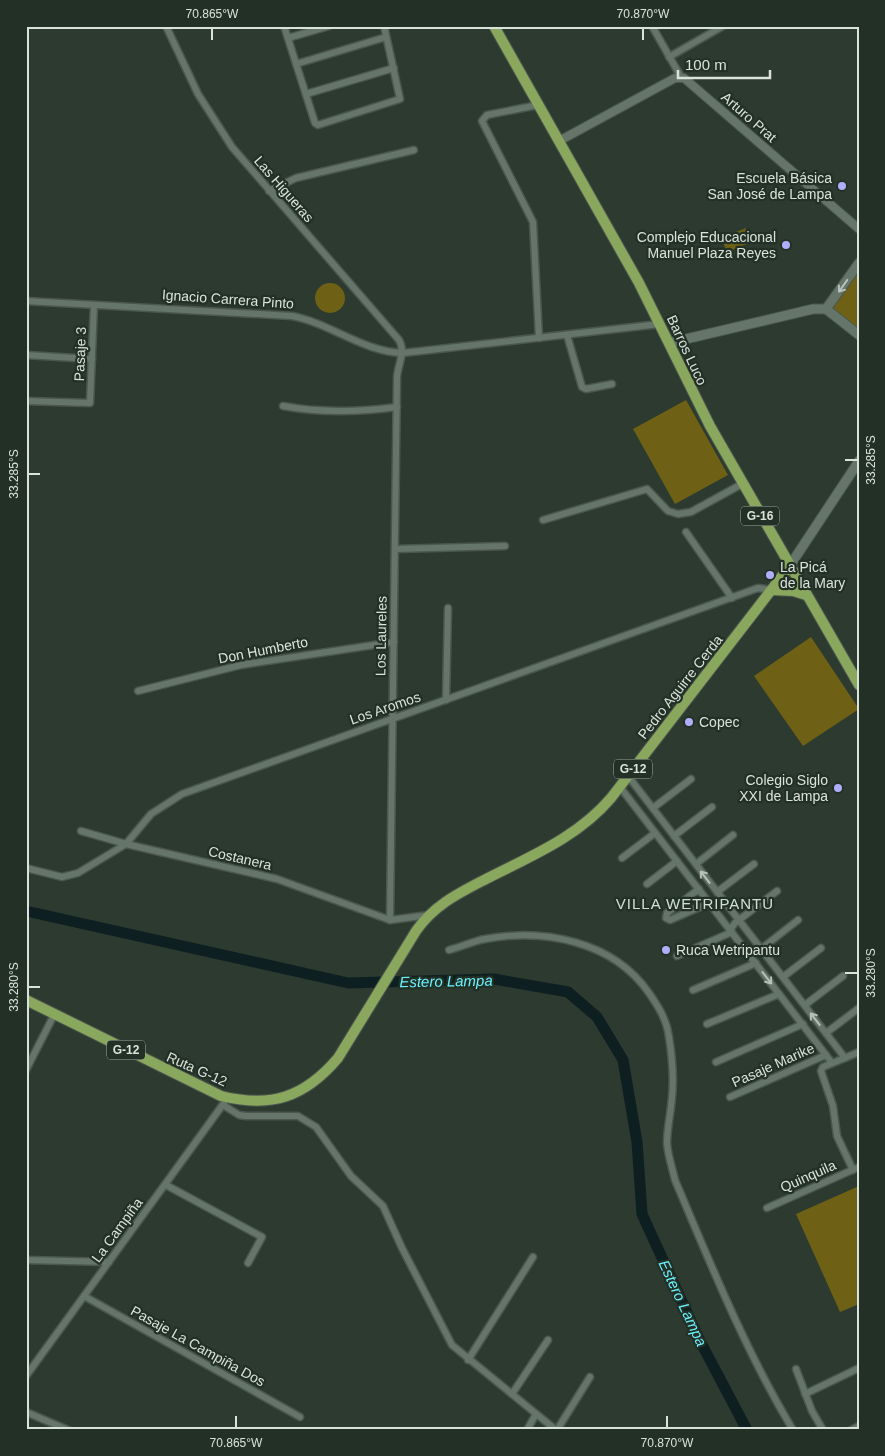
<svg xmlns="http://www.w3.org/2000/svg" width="885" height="1456" font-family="Helvetica,sans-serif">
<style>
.park{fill:#6e6115}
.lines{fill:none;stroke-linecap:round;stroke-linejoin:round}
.river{stroke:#0e1f21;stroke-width:11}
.minor-casing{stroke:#4b574e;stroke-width:9}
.tertiary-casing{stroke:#4b574e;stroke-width:10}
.secondary-casing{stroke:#4b574e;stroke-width:11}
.primary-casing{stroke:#4b574e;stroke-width:12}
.minor{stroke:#657569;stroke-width:6}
.tertiary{stroke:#657569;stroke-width:8}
.secondary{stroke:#657569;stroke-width:9}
.primary{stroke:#8aa75e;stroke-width:10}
.oneway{stroke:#b6c1b9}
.ticks{fill:none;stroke:#d9e2db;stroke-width:2}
.poi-dot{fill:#afaefa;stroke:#223025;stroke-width:2}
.labels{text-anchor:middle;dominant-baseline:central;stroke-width:4.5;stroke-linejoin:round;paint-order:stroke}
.shield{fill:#223025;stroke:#a2ada4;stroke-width:1}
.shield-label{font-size:12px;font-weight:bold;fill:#d9e2db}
.street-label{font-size:14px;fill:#d9e2db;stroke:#223025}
.poi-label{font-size:14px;fill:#d9e2db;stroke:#223025;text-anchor:end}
.neighbourhood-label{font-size:15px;letter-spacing:1px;fill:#cee0d1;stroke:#223025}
.water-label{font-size:15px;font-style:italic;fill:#6bf0fe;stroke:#223025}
.neatline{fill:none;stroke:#d9e2db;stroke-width:2}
.ticks-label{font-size:12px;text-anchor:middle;fill:#d9e2db}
</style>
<rect width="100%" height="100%" fill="#2c3a2f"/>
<g class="park">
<path d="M746,228L752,242L727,252L721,238Z"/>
<path d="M859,268V331L833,310L831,306Z"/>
<circle cx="330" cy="298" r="15"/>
<path d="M686,400L728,475L675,504L633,429Z"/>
<path d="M811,637L859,709L803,746L754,676Z"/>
<path d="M859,1186V1304L840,1312L796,1214Z"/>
</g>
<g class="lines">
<path class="river" d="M26,911L348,983L494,979L568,992L597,1017L623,1060L637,1142L642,1214L700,1341L747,1430"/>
<g class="minor-casing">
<g id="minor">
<path d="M166,26L198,94L232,147L399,340C406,352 398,364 397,377L390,920"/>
<path d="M284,26L315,123L318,125L400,99L384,26"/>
<path d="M652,26L681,77"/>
<path d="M288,38L329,26"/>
<path d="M669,57L723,26"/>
<path d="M296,64L386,37"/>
<path d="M306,94L394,68"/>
<path d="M538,105L487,115L482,121L533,222L539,338"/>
<path d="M269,191L296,178L414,150"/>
<path d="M26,301L292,316C330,323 363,352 403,353L660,324"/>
<path d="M567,335L582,387L586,389L612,384"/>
<path d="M26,355L92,359"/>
<path d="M26,401L90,403L94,305"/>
<path d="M283,406C321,413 359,412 397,407"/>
<path d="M543,520L647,489L668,511L678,514L691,512L742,484"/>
<path d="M686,532L732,598"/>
<path d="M395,549L505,546"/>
<path d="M138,691L241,665L394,642"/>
<path d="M446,700L448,608"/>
<path d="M628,776L845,1058"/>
<path d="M620,787L832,1063"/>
<path d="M653,808L691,779"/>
<path d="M81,831L126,844L277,879L390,920L429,915"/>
<path d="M674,836L712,807"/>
<path d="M622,858L655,833"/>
<path d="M696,864L733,835"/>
<path d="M26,868L62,877L78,873L126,844L151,814L182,794L758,588L772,590"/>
<path d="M647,884L677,861"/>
<path d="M699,889L667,913L666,918L670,920L709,903"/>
<path d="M717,892L754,864"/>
<path d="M730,930L735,923L777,891"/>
<path d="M761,949L798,920"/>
<path d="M449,950C461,947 473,941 485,939C544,928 613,941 649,993C658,1006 667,1020 669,1037C672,1056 674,1078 672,1097C671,1112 667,1128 667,1143C668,1156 672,1167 675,1180C711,1265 745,1350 793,1430"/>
<path d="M677,956L732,932"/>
<path d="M783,977L821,948"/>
<path d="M693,990L756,963"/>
<path d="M805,1005L843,976"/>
<path d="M707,1024L779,994"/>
<path d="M826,1033L859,1008"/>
<path d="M716,1062L803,1024"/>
<path d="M26,1070L54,1015"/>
<path d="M730,1097L826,1055"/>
<path d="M223,1105L239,1115L246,1116H298L316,1127L351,1176L383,1206L402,1248L452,1345L556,1430"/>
<path d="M853,1170L837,1136L833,1106L821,1071L823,1067L859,1052"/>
<path d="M166,1185L262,1237L248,1263"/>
<path d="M767,1208L859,1167"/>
<path d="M26,1260L109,1262"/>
<path d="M84,1296L300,1417"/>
<path d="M468,1360L533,1257"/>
<path d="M796,1369L812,1411L823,1430"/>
<path d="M26,1376L224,1103"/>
<path d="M512,1394L548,1340"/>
<path d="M805,1394L859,1368"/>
<path d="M26,1412L68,1430"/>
<path d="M527,1430L536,1414"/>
<path d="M557,1430L590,1377"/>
<path d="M851,1430L859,1426"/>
</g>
</g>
<g class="tertiary-casing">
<path id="tertiary" d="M559,141L675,78H684L859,229"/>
</g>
<g class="secondary-casing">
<g id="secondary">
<path d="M826,309L859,263"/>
<path d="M826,309L859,335"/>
<path d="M669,343L813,309H826"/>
<path d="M789,567L859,461"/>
</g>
</g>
<g class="primary-casing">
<g id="primary">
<path d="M494,26L639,283L710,426L859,685"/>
<path d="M772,590L793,591L806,595"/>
<path d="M26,1000L221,1096C271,1108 304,1098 338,1058L416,931C434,905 459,893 486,879C531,856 578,837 611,798L789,567"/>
</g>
</g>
<use href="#minor" class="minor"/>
<use href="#tertiary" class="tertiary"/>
<use href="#secondary" class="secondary"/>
<use href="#primary" class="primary"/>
</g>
<defs><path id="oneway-shaft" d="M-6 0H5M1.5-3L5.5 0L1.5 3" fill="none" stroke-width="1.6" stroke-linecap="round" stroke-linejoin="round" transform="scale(1.25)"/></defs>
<g class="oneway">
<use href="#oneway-shaft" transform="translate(843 286) rotate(125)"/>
<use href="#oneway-shaft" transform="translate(705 877) rotate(-128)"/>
<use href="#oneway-shaft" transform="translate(767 978) rotate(52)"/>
<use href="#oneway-shaft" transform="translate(815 1019) rotate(-128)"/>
</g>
<path class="ticks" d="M212,28V40M643,28V40M845,460H858M28,474H40M845,973H858M28,987H40M236,1416V1428M667,1416V1428"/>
<g class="poi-dot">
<circle cx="842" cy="186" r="5"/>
<circle cx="786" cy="245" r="5"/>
<circle cx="770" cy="575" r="5"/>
<circle cx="689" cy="722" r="5"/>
<circle cx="838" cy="788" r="5"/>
<circle cx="666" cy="950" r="5"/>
</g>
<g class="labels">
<g class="shield">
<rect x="741" y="506.5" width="38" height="19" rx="4"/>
<rect x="614" y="759.5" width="38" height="19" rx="4"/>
<rect x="107" y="1040.5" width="38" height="19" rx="4"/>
</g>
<g class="shield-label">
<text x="760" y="516">G-16</text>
<text x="633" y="769">G-12</text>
<text x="126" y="1050">G-12</text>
</g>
<g class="street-label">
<text transform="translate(749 117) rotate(41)">Arturo Prat</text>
<text transform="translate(284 189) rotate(49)">Las Higueras</text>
<text transform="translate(228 299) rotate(4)">Ignacio Carrera Pinto</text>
<text transform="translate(687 350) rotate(65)">Barros Luco</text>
<text transform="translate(80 354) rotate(-88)">Pasaje 3</text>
<text transform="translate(381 636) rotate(-89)">Los Laureles</text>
<text transform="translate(263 650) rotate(-11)">Don Humberto</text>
<text transform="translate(680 687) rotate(-52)">Pedro Aguirre Cerda</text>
<text transform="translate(385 708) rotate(-19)">Los Aromos</text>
<text transform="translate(240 858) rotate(13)">Costanera</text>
<text transform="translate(773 1065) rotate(-24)">Pasaje Marike</text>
<text transform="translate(197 1069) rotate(24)">Ruta G-12</text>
<text transform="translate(808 1176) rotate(-24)">Quinquila</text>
<text transform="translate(117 1230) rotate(-54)">La Campiña</text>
<text transform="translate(198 1346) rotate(29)">Pasaje La Campiña Dos</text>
</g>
<g class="poi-label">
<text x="832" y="178">Escuela Básica<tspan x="832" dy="16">San José de Lampa</tspan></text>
<text x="776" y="237">Complejo Educacional<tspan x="776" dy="16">Manuel Plaza Reyes</tspan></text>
<text x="780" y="567" text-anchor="start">La Picá<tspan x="780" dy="16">de la Mary</tspan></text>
<text x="699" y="722" text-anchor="start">Copec</text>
<text x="828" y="780">Colegio Siglo<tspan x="828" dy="16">XXI de Lampa</tspan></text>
<text x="676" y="950" text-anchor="start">Ruca Wetripantu</text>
</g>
<g class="neighbourhood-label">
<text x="695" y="903">VILLA WETRIPANTU</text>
</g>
<g class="water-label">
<text transform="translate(446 981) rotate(-1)">Estero Lampa</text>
<text transform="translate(683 1303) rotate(65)">Estero Lampa</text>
</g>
</g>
<rect width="885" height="1456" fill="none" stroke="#223025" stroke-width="55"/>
<path d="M678 70v8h92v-8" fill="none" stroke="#d9e2db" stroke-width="2.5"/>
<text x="685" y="70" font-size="15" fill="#d9e2db" stroke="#223025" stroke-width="4" paint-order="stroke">100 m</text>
<rect x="28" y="28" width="830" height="1400" class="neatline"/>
<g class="ticks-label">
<text x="212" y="18">70.865°W</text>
<text x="643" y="18">70.870°W</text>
<text transform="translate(871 460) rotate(-90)" y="4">33.285°S</text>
<text transform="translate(14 474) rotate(-90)" y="4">33.285°S</text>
<text transform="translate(871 973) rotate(-90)" y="4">33.280°S</text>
<text transform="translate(14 987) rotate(-90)" y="4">33.280°S</text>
<text x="236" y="1447">70.865°W</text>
<text x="667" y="1447">70.870°W</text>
</g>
</svg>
